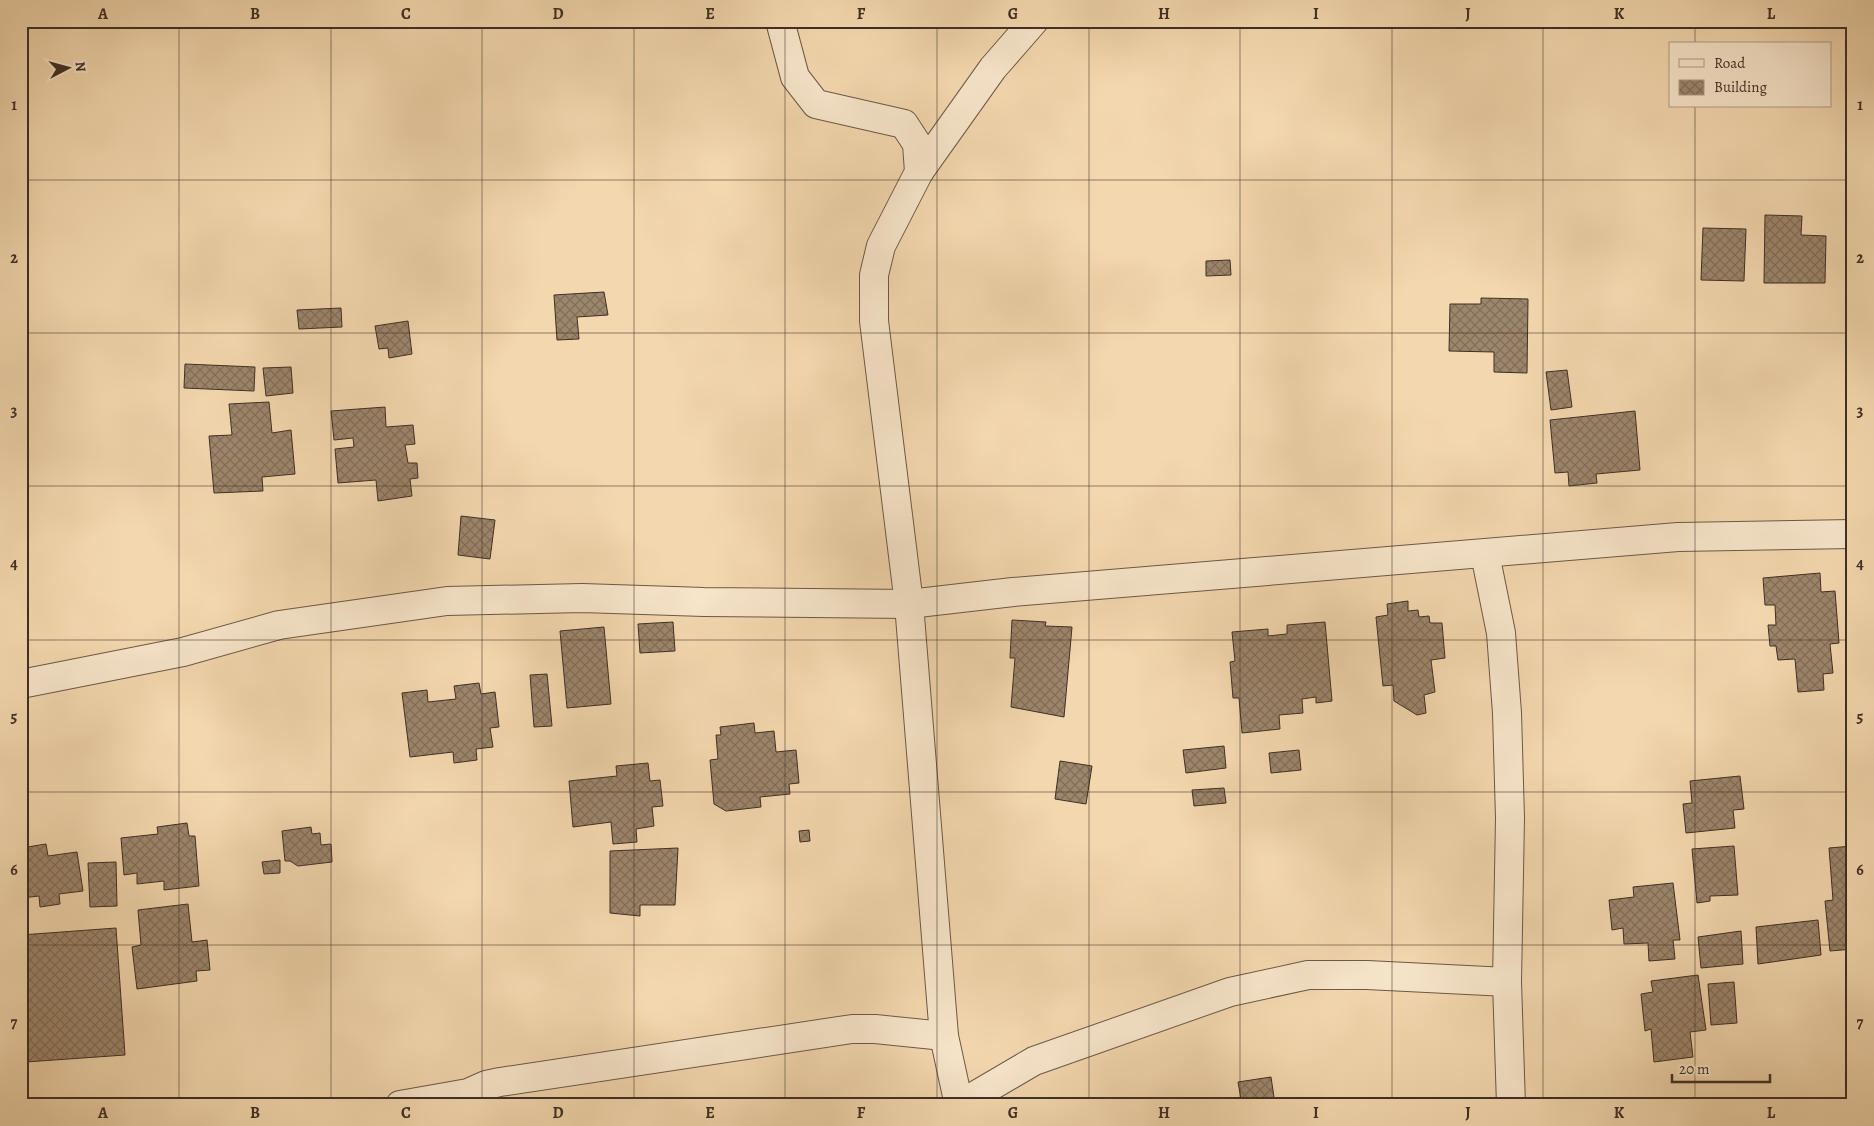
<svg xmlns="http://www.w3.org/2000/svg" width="1874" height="1126" font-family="Alegreya,serif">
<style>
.building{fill:url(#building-cross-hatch);stroke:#3f2f24}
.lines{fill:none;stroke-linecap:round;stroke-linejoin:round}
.minor-casing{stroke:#6c5946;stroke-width:30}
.minor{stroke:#f7e5ca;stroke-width:28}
.grid{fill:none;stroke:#3f2f24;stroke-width:1;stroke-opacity:0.55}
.neatline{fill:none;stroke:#3f2f24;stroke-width:2}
.grid-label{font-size:16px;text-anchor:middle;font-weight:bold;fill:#3f2f24}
</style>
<defs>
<pattern id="building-cross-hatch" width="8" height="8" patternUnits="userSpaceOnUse" patternTransform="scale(1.25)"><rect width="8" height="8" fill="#9d866c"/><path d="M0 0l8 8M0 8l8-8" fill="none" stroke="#816e59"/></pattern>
</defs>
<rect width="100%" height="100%" fill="#f3d7ae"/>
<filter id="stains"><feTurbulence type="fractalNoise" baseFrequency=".004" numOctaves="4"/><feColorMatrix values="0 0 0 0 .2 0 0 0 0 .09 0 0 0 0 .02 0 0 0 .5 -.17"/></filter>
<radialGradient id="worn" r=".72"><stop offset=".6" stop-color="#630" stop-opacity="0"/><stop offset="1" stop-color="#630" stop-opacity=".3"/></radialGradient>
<g class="building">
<path d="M1765,215L1802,216L1801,235L1826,236L1825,283H1764Z"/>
<path d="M1703,228L1746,229L1744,281L1701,280Z"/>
<path d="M1230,260L1231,275L1206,276V261Z"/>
<path d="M604,292L608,315L577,317L579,339L557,340L554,295Z"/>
<path d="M1481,298L1528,299L1527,373L1494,372V352L1449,351L1450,304H1481Z"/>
<path d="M341,308L342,327L299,329L297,310Z"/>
<path d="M408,321L412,354L389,358L388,348L379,349L375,326Z"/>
<path d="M185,364L255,367L254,391L184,388Z"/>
<path d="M291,367L293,393L266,396L263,368Z"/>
<path d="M1567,370L1572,407L1551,410L1546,372Z"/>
<path d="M269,402L272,433L291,430L295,474L262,477L263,491L214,493L209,436L232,435L229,404Z"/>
<path d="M385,407L386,427L413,425L415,444L405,445L408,463H417L418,478L410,479L412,496L378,501L376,480L338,483L335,449L354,447L353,438L334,440L331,411Z"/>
<path d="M1635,411L1640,470L1596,474L1597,483L1569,486L1568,472L1555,473L1550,420Z"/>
<path d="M461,516L495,520L490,559L458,555Z"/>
<path d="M1820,573L1821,592L1835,591L1839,643L1830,644L1833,673L1823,674L1824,690L1798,692L1795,659L1778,660L1776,646H1770L1768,625H1776L1775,605H1765L1763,578Z"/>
<path d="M1408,601V611L1418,610L1419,617L1429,616L1430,623H1442L1445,658L1431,660L1435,692L1424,695L1426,713L1417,715L1394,701L1393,685L1383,686L1376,617L1388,615L1387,604Z"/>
<path d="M1012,620L1046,622L1045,626L1072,627L1064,717L1011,707L1015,658H1010Z"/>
<path d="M673,622L675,651L640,653L638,624Z"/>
<path d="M1325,622L1332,701L1316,703V697L1302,699L1303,713L1279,715L1280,729L1242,733L1239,698H1233L1230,662L1235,661L1232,632L1268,629V636L1287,634V625Z"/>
<path d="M604,627L611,704L567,708L560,631Z"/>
<path d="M547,674L552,726L534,727L530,675Z"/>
<path d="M479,683L481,694L495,692L499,727L490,728L493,747L476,749L477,760L454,763L453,752L410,757L402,693L427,690L428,702L456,699L454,686Z"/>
<path d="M754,723L755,733L774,731L776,752L796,750L799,783L789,784L790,794L760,797L761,807L726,811L714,804L710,760L718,759L716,735H721L720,727Z"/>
<path d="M1224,746L1226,768L1186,773L1183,750Z"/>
<path d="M1299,750L1301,770L1271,773L1269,753Z"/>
<path d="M1060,761L1092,766L1086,804L1055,799Z"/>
<path d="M648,763L650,781L660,780L663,806L652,807L654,826L636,829L637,842L613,844L611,822L573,827L569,781L617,776L616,766Z"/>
<path d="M1740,776L1744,809L1733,810L1735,828L1686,833L1683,804L1692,803L1690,781Z"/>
<path d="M1224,788L1226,803L1194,806L1192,790Z"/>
<path d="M187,823L189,836H195L199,886L164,890V881L137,884V873L124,875L121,838L158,834L157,827Z"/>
<path d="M311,827L312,834L320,833L321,845L331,844L332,862L298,866L290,861H285L282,831Z"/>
<path d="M809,830L810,841L800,842L799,831Z"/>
<path d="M46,844L48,856L77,852L83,891L59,894L60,904L40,907L39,896L22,898L21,848Z"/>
<path d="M1734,846L1738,895L1710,896V901L1697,903L1692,849Z"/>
<path d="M1853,846V949L1830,951L1825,901L1833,900L1829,848Z"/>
<path d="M678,848L675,905H640V916L610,913V851Z"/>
<path d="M280,860V873L264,874L262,862Z"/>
<path d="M116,862L117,906L90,907L88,863Z"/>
<path d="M1673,883L1680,940H1673L1675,959L1649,961L1648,943L1624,944L1623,928L1612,930L1609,900L1634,897L1633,887Z"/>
<path d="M188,904L192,942L207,940L210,970L196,971L197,981L137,989L132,947L141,945L138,910Z"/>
<path d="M1818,920L1821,955L1758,964L1756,927Z"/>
<path d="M116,928L125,1055L26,1062L21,993V935Z"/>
<path d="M1741,931L1743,964L1701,968L1698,937Z"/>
<path d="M1698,975L1706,1030L1690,1032L1693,1057L1654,1062L1651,1029L1645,1031L1641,994L1653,992L1651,981Z"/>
<path d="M1734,982L1737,1023L1711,1025L1708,984Z"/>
<path d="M1271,1077L1275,1104L1296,1101L1297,1105H1242L1238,1082Z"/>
</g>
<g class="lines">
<g class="minor-casing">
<g id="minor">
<path d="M780,21L795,77L816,104L904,124L917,144L919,172L881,246L874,275V321L909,604L944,1036L959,1105"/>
<path d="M919,172L993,68L1034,21"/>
<path d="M1485,554L1501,633L1507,713L1510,818L1507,982L1511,1105"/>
<path d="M21,684L183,652L279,625L447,601L582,598L704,602L909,604L1013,592L1678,537L1853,534"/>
<path d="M400,1105L468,1093L486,1085L500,1082L852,1029H875L944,1036"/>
<path d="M959,1105L1034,1061L1230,992L1308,975H1367L1507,982"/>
</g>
</g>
<use href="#minor" class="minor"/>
</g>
<path class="grid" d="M179,21V1105M331,21V1105M482,21V1105M634,21V1105M785,21V1105M937,21V1105M1089,21V1105M1240,21V1105M1392,21V1105M1543,21V1105M1695,21V44M1695,106V1105M21,180H1853M21,333H1853M21,486H1853M21,640H1853M21,792H1853M21,945H1853"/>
<rect width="1874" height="1126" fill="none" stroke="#f3d7ae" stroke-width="55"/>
<rect x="1669" y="42" width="162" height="65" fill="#f7e5ca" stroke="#ad9c88"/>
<rect x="1679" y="59" width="25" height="8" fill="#f7e5ca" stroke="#ad9c88"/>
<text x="1714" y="68" font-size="15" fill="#3f2f24">Road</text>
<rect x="1679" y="80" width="25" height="15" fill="url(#building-cross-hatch)" stroke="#ad9c88"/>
<text x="1714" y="92" font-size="15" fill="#3f2f24">Building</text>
<g transform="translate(68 68) rotate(84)" stroke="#f7e5ca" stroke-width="4" paint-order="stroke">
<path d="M0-4L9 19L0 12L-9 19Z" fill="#3f2f24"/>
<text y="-8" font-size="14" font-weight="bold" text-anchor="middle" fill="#3f2f24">N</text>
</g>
<path d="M1672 1074v8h98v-8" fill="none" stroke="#3f2f24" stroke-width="2.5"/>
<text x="1679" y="1074" font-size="15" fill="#3f2f24" stroke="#f7e5ca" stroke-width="4" paint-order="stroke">20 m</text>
<rect x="28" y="28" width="1818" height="1070" class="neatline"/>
<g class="grid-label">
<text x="103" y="19">A</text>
<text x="255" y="19">B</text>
<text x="406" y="19">C</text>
<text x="558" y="19">D</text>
<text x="710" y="19">E</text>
<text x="861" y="19">F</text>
<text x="1013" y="19">G</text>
<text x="1164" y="19">H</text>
<text x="1316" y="19">I</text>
<text x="1468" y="19">J</text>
<text x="1619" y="19">K</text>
<text x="1771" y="19">L</text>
<text x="14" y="110">1</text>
<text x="1860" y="110">1</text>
<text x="14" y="263">2</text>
<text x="1860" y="263">2</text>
<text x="14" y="416">3</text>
<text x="1860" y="416">3</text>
<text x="14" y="569">4</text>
<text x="1860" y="569">4</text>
<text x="14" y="722">5</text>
<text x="1860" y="722">5</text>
<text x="14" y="875">6</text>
<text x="1860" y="875">6</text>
<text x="14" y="1028">7</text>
<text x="1860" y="1028">7</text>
<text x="103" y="1118">A</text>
<text x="255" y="1118">B</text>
<text x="406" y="1118">C</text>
<text x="558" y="1118">D</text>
<text x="710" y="1118">E</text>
<text x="861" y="1118">F</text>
<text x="1013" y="1118">G</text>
<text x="1164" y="1118">H</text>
<text x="1316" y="1118">I</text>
<text x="1468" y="1118">J</text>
<text x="1619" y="1118">K</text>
<text x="1771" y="1118">L</text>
</g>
<rect width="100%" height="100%" filter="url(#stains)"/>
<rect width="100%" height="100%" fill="url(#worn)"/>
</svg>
